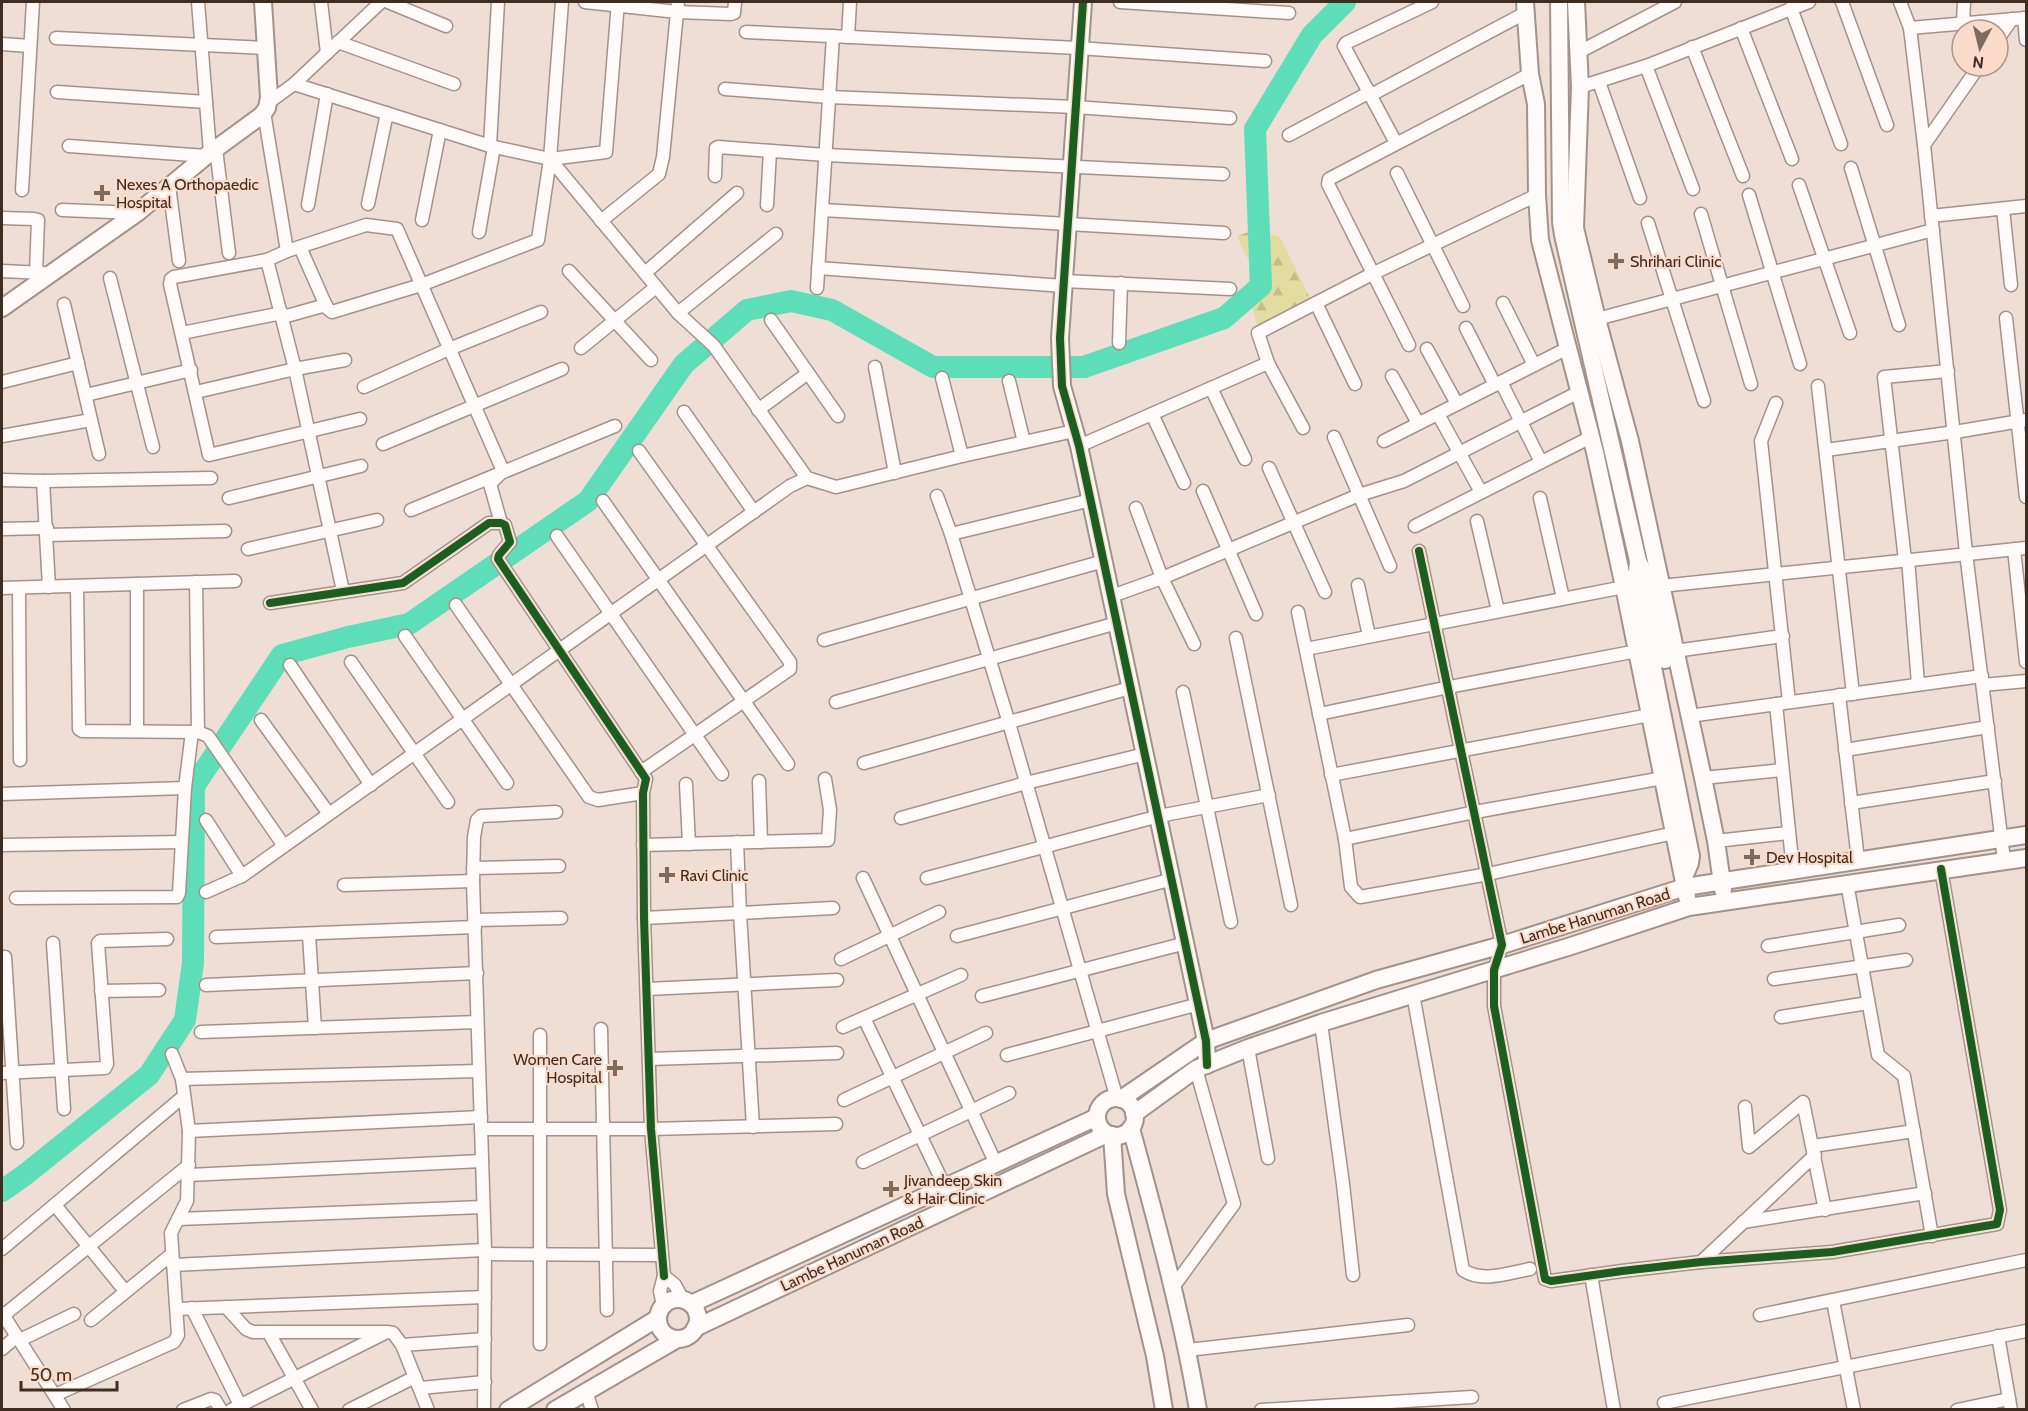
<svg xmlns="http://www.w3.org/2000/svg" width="2028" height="1411" font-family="Cabin,sans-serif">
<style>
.forest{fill:url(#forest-firs)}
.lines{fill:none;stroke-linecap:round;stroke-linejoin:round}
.river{stroke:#5ddeb8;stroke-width:22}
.street-casing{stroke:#a3928a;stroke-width:15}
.secondary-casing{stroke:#a3928a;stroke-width:20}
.street{stroke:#fdfaf9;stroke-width:12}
.secondary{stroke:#fdfaf9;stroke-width:16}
.cycleway-casing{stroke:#fadbca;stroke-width:11}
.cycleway{stroke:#1b5e20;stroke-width:8}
.poi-dot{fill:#7d6b61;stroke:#fadbca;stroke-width:2}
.labels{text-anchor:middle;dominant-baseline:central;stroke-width:4.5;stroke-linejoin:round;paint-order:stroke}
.poi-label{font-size:16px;fill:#402d22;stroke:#fadbca;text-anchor:start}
.street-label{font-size:16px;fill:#402d22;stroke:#fadbca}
</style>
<defs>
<pattern id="forest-firs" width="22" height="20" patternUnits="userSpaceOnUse" patternTransform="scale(1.5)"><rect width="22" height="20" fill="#e3dca1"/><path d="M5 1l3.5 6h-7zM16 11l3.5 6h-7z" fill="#c4bd8a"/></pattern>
</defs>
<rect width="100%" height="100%" fill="#efded5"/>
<path class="forest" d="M1255,230L1280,237L1311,300L1258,328L1248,290L1250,264L1237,236Z"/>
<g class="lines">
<path class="river" d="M2,1191L26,1174L149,1075L185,1020L193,963L194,786L282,655L348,637L409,624L588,501L684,364L747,310L791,301L832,310L933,367H1084L1224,318L1261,286L1255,129L1312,35L1345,2"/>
<g class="street-casing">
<g id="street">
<path d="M198,2L210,152"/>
<path d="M321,2L327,53"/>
<path d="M388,2L446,26"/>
<path d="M585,2L677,12L731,14L734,13L735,2"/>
<path d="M1120,2L1289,13"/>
<path d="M1842,2L1887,125"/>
<path d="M1900,2L1910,28L1924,145L1966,553L2004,860"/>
<path d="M1791,8L1841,144"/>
<path d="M2024,18L2026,40"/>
<path d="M1963,23L1964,2"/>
<path d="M1741,28L1792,159"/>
<path d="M1910,28L2026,18"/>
<path d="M746,32L1078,48L1265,61"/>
<path d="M848,37L850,2"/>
<path d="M56,38L267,48"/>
<path d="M1998,39L2012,19"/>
<path d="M338,42L454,84"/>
<path d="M2,44L30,46"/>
<path d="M1692,47L1743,176"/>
<path d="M1579,52L1675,2"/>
<path d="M1646,66L1693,189"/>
<path d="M1599,82L1640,198"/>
<path d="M294,84L490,146L550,159L678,313L714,346L807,478"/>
<path d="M1580,87L1646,66L1809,2"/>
<path d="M725,89L829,97L1075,107L1230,118"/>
<path d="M57,92L206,102"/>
<path d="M1371,95L1525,13"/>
<path d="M268,103L294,84L381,2"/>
<path d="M264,112L287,251"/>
<path d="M1289,135L1370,92"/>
<path d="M1396,143L1344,46L1346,43L1432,2"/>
<path d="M1924,145L1979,66"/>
<path d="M69,146L206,156"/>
<path d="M490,146L498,2"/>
<path d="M216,149L229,253"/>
<path d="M550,159L606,152L618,2"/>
<path d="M1851,168L1899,325"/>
<path d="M1397,173L1463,306"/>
<path d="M715,176L716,148L718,147L826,155L1223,174"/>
<path d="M1799,185L1850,333"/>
<path d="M169,186L179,261"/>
<path d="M22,190L33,2"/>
<path d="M1749,195L1800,364"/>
<path d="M368,204L387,113"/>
<path d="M308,205L327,94"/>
<path d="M767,205L770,151"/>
<path d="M2003,209L2011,285"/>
<path d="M62,210L137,213"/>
<path d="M822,210L1224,233"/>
<path d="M1701,214L1751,384"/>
<path d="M1931,216L2026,206"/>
<path d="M2,218L34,219L38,220L36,273"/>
<path d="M422,220L440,130"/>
<path d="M601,221L659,174L663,157L678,2"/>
<path d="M1648,223L1704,401"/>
<path d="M479,232L494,147"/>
<path d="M300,247L327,308L332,312L421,285L538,240L550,159L562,2"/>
<path d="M267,260L295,369L343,591"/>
<path d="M818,268L1064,286"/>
<path d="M2,271L44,273"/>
<path d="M569,271L651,360"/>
<path d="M645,273L737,193"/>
<path d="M110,278L153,447"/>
<path d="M1064,281L1230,289"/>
<path d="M817,288L833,36"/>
<path d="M1316,303L1355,384"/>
<path d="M1503,303L1534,365"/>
<path d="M64,304L99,454"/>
<path d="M678,313L776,234"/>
<path d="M283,317L326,305"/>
<path d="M2006,318L2026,497"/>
<path d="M1597,319L1933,230"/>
<path d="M771,320L838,416"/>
<path d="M1466,328L1495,385"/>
<path d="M182,333L282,313"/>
<path d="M1119,343L1121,283"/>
<path d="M1409,345L1328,184L1329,179L1530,74"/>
<path d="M581,348L656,287"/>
<path d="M1427,349L1457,404"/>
<path d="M875,367L895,473"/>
<path d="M1392,376L1418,423"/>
<path d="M942,378L962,456"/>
<path d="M1009,381L1024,442"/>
<path d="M2,382L78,363"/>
<path d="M1501,382L1541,462"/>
<path d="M1818,386L1853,694"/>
<path d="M364,387L449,349L541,312"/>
<path d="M1211,388L1245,459"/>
<path d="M196,392L295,369L345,360"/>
<path d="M86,395L191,370"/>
<path d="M1776,403L1761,441L1789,702"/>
<path d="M758,410L808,373"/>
<path d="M684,412L754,512"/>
<path d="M1152,414L1184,483"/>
<path d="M1438,414L1481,492"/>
<path d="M360,419L209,455L170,284L171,279L174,277L267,260L287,251L366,225L397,229L503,471L490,484L501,523"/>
<path d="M1303,428L1268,363L1258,333L1372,274L1537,195"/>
<path d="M2,436L91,420"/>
<path d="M1334,437L1390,566"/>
<path d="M1384,441L1568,348"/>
<path d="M383,444L562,369"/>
<path d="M1079,446L1268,363"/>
<path d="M1826,450L1955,432L2026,420"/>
<path d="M639,451L790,662V669L641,772"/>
<path d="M1269,468L1325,592"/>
<path d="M2,480L43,481L211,478"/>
<path d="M43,481L49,587"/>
<path d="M1203,491L1256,614"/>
<path d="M937,496L951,534L1009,723L1117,1099"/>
<path d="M229,498L361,466"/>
<path d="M1540,498L1563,598"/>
<path d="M603,501L788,764"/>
<path d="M1136,508L1162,578L1194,644"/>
<path d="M411,510L615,426"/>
<path d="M1477,521L1498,611"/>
<path d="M1415,526L1591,437"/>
<path d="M2,529L47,528"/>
<path d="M951,534L1091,500"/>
<path d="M47,535L225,531"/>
<path d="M557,536L722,774"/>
<path d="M248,549L377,520"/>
<path d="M2014,549L2026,662"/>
<path d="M1419,551L1502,945L1494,970V1006L1545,1279L1551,1281L1622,1271L1701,1262L1832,1252L1997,1224L2000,1210L1941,869"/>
<path d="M1908,559L1918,684"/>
<path d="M1905,560L1884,377L1948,371"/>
<path d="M196,582L198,732"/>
<path d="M137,584V731"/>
<path d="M1358,585L1369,636"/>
<path d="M77,586L79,729L82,731L198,732L208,736L284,846"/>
<path d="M1661,586L2026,548"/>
<path d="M2,588L235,581"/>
<path d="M19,588L20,760"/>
<path d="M1112,596L1162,578L1359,495L1404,481L1579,392"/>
<path d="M270,603L403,583L489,523H501L505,525L510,542L499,555L498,559L646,779L643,793L644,918L651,1129L664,1276"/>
<path d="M456,605L589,797L598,800L643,793"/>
<path d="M1298,612L1345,839L1351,887L1360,897L1488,874L1674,833"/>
<path d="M405,636L507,783"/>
<path d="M1236,638L1291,905"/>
<path d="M824,640L1104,561"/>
<path d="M1306,649L1624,587"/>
<path d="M1675,651L1783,636"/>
<path d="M351,662L448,802"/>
<path d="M290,665L371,785"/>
<path d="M1983,685L2026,681"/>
<path d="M1183,692L1231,922"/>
<path d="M1839,695L1858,860"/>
<path d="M836,702L1117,623"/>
<path d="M1776,704L1793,870"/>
<path d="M1319,714L1449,687L1637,651"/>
<path d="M1689,716L1982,676"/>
<path d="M261,720L329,814"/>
<path d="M1845,750L1988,727"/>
<path d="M864,763L1130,688"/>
<path d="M1331,775L1650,715"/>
<path d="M1703,778L1782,770"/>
<path d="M759,781L761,842"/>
<path d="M686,784L689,844"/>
<path d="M2,794L185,788"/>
<path d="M1851,803L1995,781"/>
<path d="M901,818L1026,783L1145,754"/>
<path d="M206,820L242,876"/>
<path d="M1345,839L1475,812L1663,778"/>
<path d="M1716,841L1788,833"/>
<path d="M737,842L740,913L753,1127"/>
<path d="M2,845L181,842"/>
<path d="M643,845L828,840L830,810L825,779"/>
<path d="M473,868L559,866"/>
<path d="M863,878L996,1164"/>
<path d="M927,878L1159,816L1269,795"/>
<path d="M1847,883L1878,1055L1904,1076L1932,1236"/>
<path d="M344,885L473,881"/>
<path d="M206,892L242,876L790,486L807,478L836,487L962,456L1074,431"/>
<path d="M16,898L177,897L179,893L185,788L192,732"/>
<path d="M644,918L833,908"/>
<path d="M475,920L561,918"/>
<path d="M309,935L315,1028"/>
<path d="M957,936L1173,879"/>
<path d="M216,937L475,927"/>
<path d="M53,943L64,1109"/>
<path d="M1768,946L1899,925"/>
<path d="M5,957L17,1143"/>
<path d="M841,959L939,912"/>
<path d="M1774,979L1906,960"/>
<path d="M206,985L477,973"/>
<path d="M647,989L837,980"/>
<path d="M101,991L159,990"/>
<path d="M1413,994L1463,1270C1482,1283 1508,1273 1530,1269"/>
<path d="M982,996L1186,943"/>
<path d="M1781,1017L1868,1003"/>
<path d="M864,1018L945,1187"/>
<path d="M1321,1023L1343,1184L1353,1275"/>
<path d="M843,1027L961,975"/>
<path d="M601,1029L607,1310"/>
<path d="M201,1032L477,1022"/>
<path d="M1248,1048L1268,1158"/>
<path d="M1007,1055L1199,1004"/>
<path d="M649,1059L837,1053"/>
<path d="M2,1073L105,1068L107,1064L98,943L100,941L167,939"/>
<path d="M182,1079L478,1071"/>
<path d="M844,1100L986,1033"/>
<path d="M1745,1107L1749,1147L1803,1102L1825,1210"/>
<path d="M481,1129H651L836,1124"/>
<path d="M189,1131L481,1117"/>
<path d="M1813,1146L1914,1131"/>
<path d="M863,1162L1009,1093"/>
<path d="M189,1175L482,1161"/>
<path d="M55,1205L125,1291"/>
<path d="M178,1219L483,1207"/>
<path d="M1743,1222L1925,1193"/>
<path d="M2,1249L184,1096"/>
<path d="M485,1254L661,1255"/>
<path d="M1701,1262L1815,1155"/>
<path d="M173,1265L485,1250"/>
<path d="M1591,1275L1614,1410"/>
<path d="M1174,1286L1234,1204L1196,1069"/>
<path d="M1833,1301L1854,1410"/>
<path d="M663,1306L660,1291L664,1276L675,1285L683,1300"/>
<path d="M226,1307L246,1329L253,1332H387L393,1333L402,1345L428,1410"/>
<path d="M192,1308L240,1405"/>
<path d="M177,1309L485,1297"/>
<path d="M2,1313L64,1410"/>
<path d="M4,1315L189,1165"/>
<path d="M1760,1315L2026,1260"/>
<path d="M91,1320L172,1254"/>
<path d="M269,1333L312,1410"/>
<path d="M1998,1336L2011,1410"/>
<path d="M20,1340L74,1314"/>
<path d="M540,1344V1035"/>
<path d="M402,1345L485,1339"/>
<path d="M2,1349L17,1336"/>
<path d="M1188,1350L1408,1325"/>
<path d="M420,1388L485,1382"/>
<path d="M586,1391L592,1410"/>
<path d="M55,1395L174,1342L178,1335L171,1233L187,1201L189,1131L182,1079L172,1054"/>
<path d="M1664,1403L2026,1331"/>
<path d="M183,1410L211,1399L215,1400L221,1410"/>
<path d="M231,1410L383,1334"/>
<path d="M349,1410L415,1377"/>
<path d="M484,1410L485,1250L473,881L474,837L477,820L481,816L556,812"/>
<path d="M1261,1410L1472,1397"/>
<path d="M1957,1410L2009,1399"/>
</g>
</g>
<g class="secondary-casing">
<g id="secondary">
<path d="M1083,2L1060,338L1062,386L1079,446L1206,1041L1207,1065"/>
<path d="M1525,2L1530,74L1536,104L1537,195L1540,240L1595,452L1624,587L1687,897"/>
<path d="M1559,2L1561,222L1563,235L1638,561L1648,581L1665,660"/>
<path d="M1576,2L1580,87L1575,228L1597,319L1630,441L1703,778L1716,841L1723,890"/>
<path d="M2,308L137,213L206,156L262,115L267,108L269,97L263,2"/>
<path d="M1638,561L1636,583L1691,856L1690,863L1684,877"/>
<circle cx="1116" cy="1117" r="19"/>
<path d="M1121,1099L1206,1041L1376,980L1502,945L1685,887L2026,835"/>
<path d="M1134,1114L1196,1069L1248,1048L1321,1023L1571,946L1689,907L2026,858"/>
<path d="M1131,1128C1156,1221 1182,1314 1198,1410"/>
<path d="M1112,1135L1116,1194L1155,1356L1164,1410"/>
<circle cx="678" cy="1319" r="20"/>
<path d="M691,1304L1097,1117"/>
<path d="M695,1328L1107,1134"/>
<path d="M508,1410L658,1318"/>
<path d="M555,1410L677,1339"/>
</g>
</g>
<use href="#street" class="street"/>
<use href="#secondary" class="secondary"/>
<g class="cycleway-casing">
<g id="cycleway">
<path d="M1083,2L1060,338L1062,386L1079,446L1206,1041L1207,1065"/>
<path d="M1419,551L1502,945L1494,970V1006L1545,1279L1551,1281L1622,1271L1701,1262L1832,1252L1997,1224L2000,1210L1941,869"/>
<path d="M270,603L403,583L489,523H501L505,525L510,542L499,555L498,559L646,779L643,793L644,918L651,1129L664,1276"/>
</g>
</g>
<use href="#cycleway" class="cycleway"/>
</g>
<g class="poi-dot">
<path d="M99 184h6v6h6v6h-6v6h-6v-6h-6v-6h6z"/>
<path d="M1613 252h6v6h6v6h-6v6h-6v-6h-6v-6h6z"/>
<path d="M1749 848h6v6h6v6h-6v6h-6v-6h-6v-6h6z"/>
<path d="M664 866h6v6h6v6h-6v6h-6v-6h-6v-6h6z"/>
<path d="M612 1059h6v6h6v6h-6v6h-6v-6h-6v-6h6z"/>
<path d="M888 1180h6v6h6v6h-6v6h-6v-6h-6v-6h6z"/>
</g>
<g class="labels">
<g class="poi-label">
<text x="116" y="184">Nexes A Orthopaedic<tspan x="116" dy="18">Hospital</tspan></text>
<text x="1630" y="261">Shrihari Clinic</text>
<text x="1766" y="857">Dev Hospital</text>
<text x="680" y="875">Ravi Clinic</text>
<text x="602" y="1059" text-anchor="end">Women Care<tspan x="602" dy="18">Hospital</tspan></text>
<text x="904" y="1180">Jivandeep Skin<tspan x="904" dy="18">&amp; Hair Clinic</tspan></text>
</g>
<g class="street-label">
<text transform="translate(1595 916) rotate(-17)">Lambe Hanuman Road</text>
<text transform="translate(852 1254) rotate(-25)">Lambe Hanuman Road</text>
</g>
</g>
<rect width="2028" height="1411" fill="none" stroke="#402d22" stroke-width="6"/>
<g transform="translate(1980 48) rotate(187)"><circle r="28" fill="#fadbca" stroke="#b09587" stroke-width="1.5"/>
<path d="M0-4.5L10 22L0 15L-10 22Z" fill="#7d6b61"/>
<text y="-9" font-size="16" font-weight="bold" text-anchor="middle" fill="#402d22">N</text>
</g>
<path d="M21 1381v9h96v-9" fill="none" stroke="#402d22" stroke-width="3"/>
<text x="30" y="1381" font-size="18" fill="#402d22" stroke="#fadbca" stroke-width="4.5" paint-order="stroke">50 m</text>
</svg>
